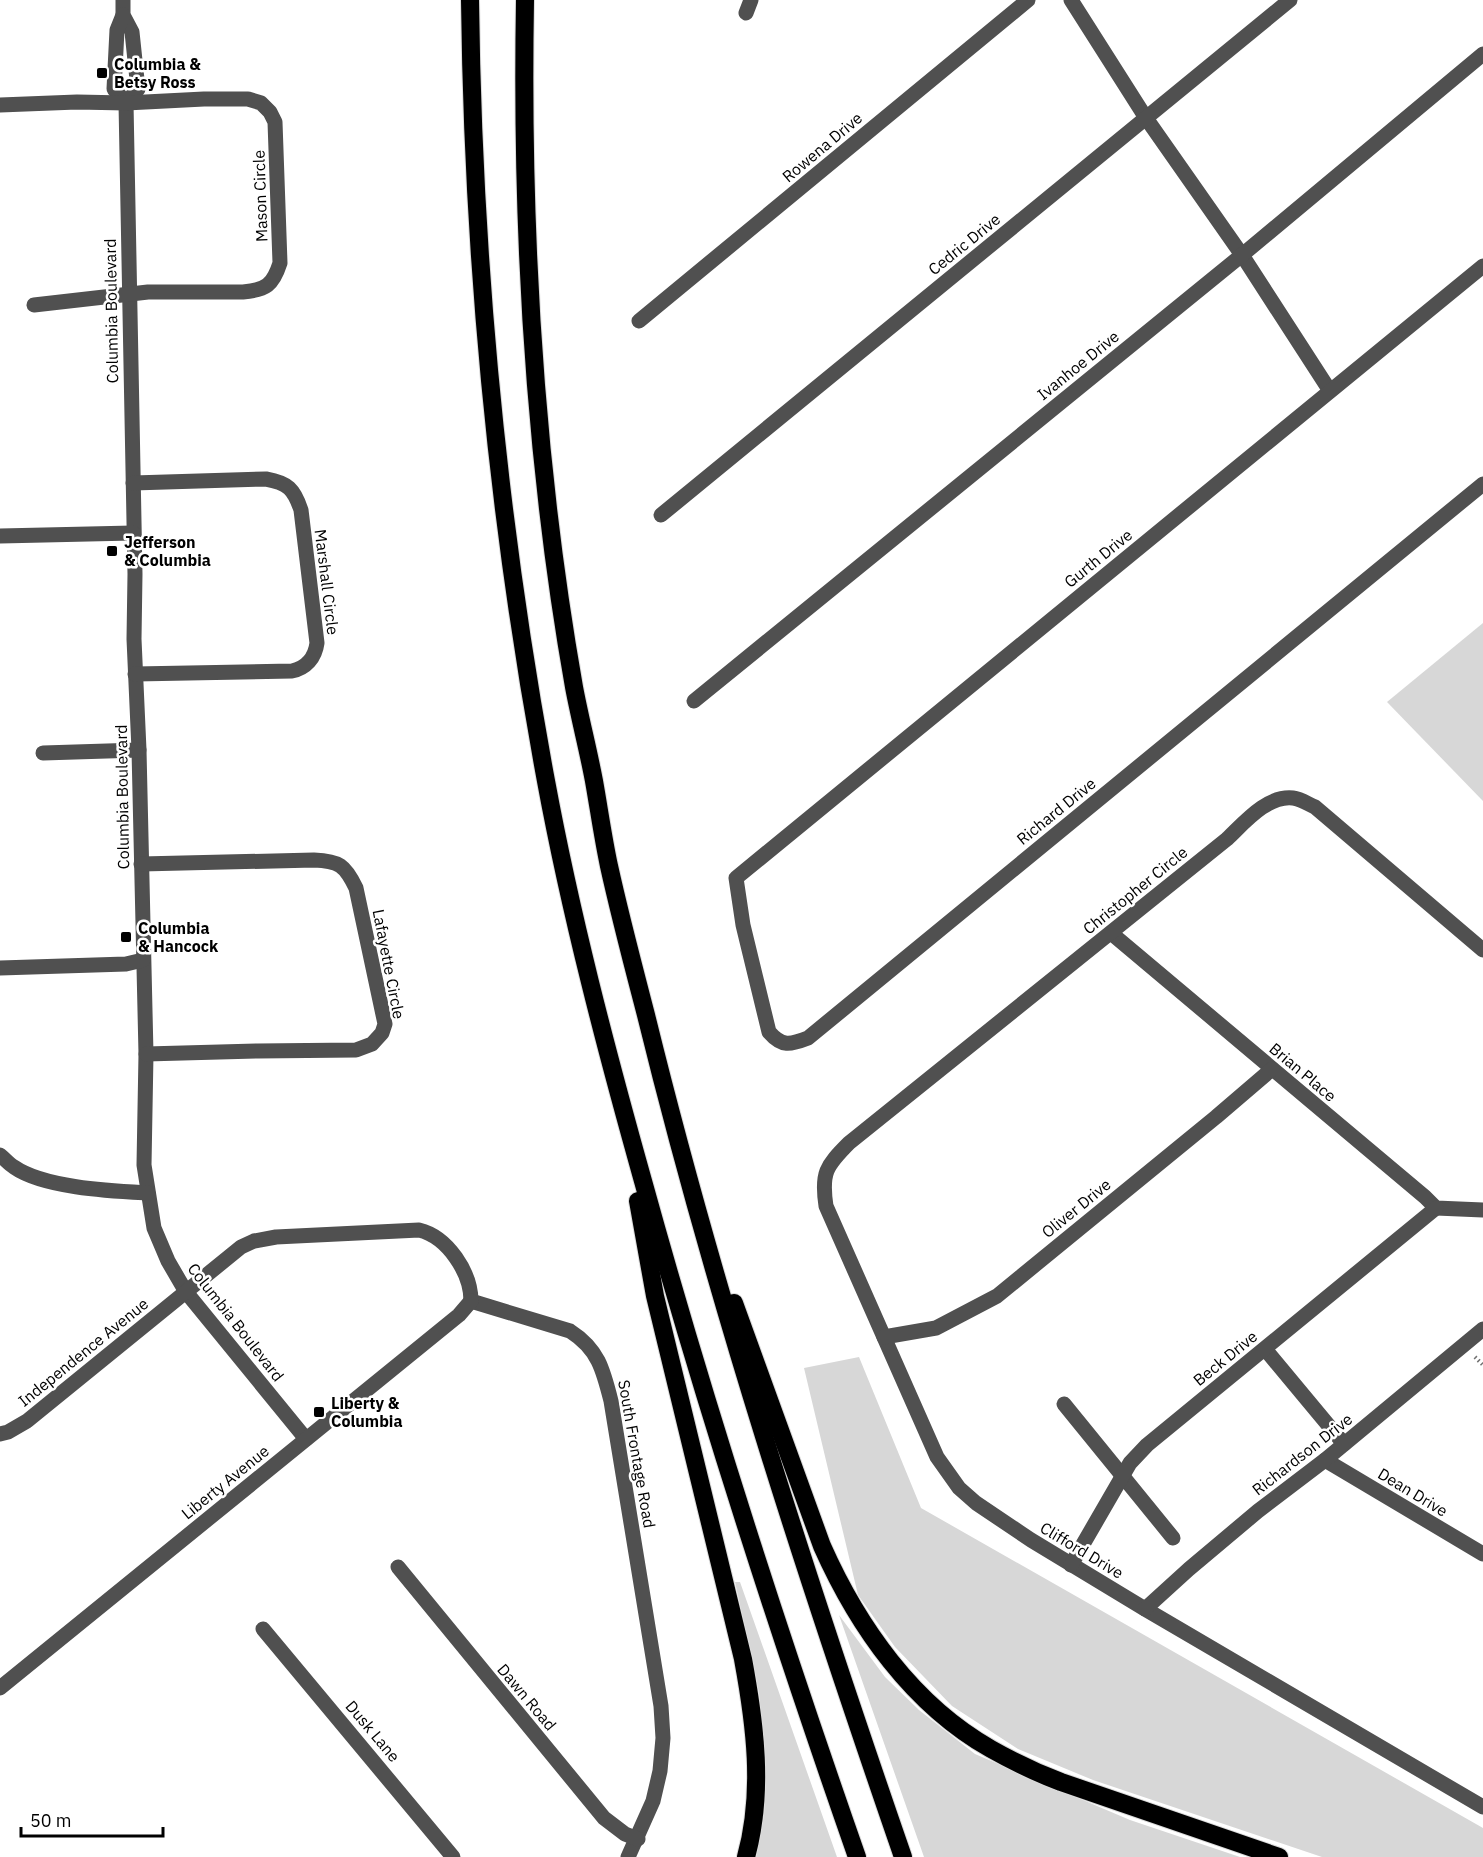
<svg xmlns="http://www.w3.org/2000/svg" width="1483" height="1857" font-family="'IBM Plex Sans',sans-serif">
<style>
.green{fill:#d7d7d7}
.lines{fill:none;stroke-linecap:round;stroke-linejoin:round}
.highway-casing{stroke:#dbdbdb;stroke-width:20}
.path{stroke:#727272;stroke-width:4;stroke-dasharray:1.5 3;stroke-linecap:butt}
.minor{stroke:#505050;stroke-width:15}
.highway{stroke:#000;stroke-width:18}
.poi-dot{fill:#000;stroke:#fff;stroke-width:2}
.labels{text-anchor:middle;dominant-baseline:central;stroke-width:5;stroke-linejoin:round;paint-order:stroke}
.poi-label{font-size:16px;font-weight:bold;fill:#000;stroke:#fff;text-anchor:start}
.street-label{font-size:16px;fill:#000;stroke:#fff}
</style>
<rect width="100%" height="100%" fill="#fff"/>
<g class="green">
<path d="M1483,623V801L1387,702Z"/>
<path d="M859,1357L921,1508L1483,1828V1857H1322L1093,1780L1018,1749L952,1706L895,1647L858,1595L804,1368Z"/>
<path d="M735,1582H740L837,1857H756L764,1815L766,1771L759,1693Z"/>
<path d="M839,1615L885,1677L919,1710L975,1754L1130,1820L1240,1857H924Z"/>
</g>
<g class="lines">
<g class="highway-casing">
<g id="highway">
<path d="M470,0C473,262 498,523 546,781C571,916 606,1049 643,1181C706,1409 779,1634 857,1857"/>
<path d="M525,0C521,229 534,461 574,687C580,719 588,749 594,781C599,809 603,838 609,866C620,916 633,965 646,1015C716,1300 807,1579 903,1857"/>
<path d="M638,1201L655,1296L743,1659C755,1724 764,1792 746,1857"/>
<path d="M734,1303L822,1546C858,1627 913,1705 991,1749C1014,1762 1037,1773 1061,1782L1279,1857"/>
</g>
</g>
<path class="path" d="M1475,1357L1483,1365"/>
<g class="minor">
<path d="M123,0V15L132,32L138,89L126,103L135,574L134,639L139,750L146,1054L144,1165L154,1228L168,1261L186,1292L306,1439"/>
<path d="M1071,0L1146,118L1242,255L1330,391"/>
<path d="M746,13L751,0"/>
<path d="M123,15L117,30L114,89L126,103"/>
<path d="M0,105L77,102L126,103L204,99H248L261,103L270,112L275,122L280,263C273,285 266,290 243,292H148L34,305"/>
<path d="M1483,266L736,878L743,925L769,1032C782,1047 790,1045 808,1038L1483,484"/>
<path d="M639,321L1028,0"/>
<path d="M133,483L266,479C288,483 294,489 301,510L317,643C315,658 306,668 292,671L135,674"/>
<path d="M661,515L1290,0"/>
<path d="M0,536L133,533"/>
<path d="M694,701L1242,255L1483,54"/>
<path d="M43,753L139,750"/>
<path d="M141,864L314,860C339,861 345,865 356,888L385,1024L382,1033L372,1044L356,1050L258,1051L146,1054"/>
<path d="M1111,933L1425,1197L1436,1208L1483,1210"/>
<path d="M1483,950L1315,807C1308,804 1301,799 1293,798C1267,795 1244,823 1227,839L849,1143C826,1166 821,1173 826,1206L937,1457L959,1488L976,1503L1031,1540L1145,1609L1483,1807"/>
<path d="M0,968L126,964L143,960"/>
<path d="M0,1155C5,1159 9,1164 14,1167C44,1188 112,1191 148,1193"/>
<path d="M471,1301L570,1331C598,1349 603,1369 611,1401L661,1706L663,1738L660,1771L653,1801L628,1857"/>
<path d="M884,1337L936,1328L997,1296L1216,1117L1272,1069"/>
<path d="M1265,1349L1344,1444"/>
<path d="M1064,1404L1173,1538"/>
<path d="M0,1434L8,1432L27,1421L241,1247L254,1241L276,1237L419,1230C448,1237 471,1273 471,1301"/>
<path d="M1325,1460L1483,1554"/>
<path d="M1071,1565L1130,1463L1147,1445L1436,1208"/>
<path d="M398,1567L604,1818L625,1834L638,1839"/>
<path d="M1145,1609L1189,1569L1258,1511L1325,1460L1483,1329"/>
<path d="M263,1629L453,1857"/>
<path d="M0,1688L459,1315L471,1301"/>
</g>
<use href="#highway" class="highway"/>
</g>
<g class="poi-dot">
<rect x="96" y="67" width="12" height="12" rx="3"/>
<rect x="106" y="545" width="12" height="12" rx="3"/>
<rect x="120" y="931" width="12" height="12" rx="3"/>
<rect x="313" y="1406" width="12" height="12" rx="3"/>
</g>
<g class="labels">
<g class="poi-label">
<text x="114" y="64">Columbia &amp;<tspan x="114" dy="18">Betsy Ross</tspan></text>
<text x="124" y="542">Jefferson<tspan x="124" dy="18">&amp; Columbia</tspan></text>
<text x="138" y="928">Columbia<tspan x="138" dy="18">&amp; Hancock</tspan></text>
<text x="331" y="1403">Liberty &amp;<tspan x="331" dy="18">Columbia</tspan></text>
</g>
<g class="street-label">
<text transform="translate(822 147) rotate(-40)">Rowena Drive</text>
<text transform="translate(260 196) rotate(-92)">Mason Circle</text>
<text transform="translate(964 244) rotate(-39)">Cedric Drive</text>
<text transform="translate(111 311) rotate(-91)">Columbia Boulevard</text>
<text transform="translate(1078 365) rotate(-39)">Ivanhoe Drive</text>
<text transform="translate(1098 558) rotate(-39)">Gurth Drive</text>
<text transform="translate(327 582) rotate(83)">Marshall Circle</text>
<text transform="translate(122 797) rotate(-91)">Columbia Boulevard</text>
<text transform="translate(1056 811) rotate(-39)">Richard Drive</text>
<text transform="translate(1135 890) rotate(-39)">Christopher Circle</text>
<text transform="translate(389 964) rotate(79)">Lafayette Circle</text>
<text transform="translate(1303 1072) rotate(40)">Brian Place</text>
<text transform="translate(1076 1208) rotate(-39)">Oliver Drive</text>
<text transform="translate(236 1322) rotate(52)">Columbia Boulevard</text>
<text transform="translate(83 1352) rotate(-39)">Independence Avenue</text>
<text transform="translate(1225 1358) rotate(-39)">Beck Drive</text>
<text transform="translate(637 1454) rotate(80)">South Frontage Road</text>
<text transform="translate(1302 1454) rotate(-38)">Richardson Drive</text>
<text transform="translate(225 1482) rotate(-39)">Liberty Avenue</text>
<text transform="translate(1413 1492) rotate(31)">Dean Drive</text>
<text transform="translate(1082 1550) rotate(31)">Clifford Drive</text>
<text transform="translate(527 1697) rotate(50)">Dawn Road</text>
<text transform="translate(373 1731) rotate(50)">Dusk Lane</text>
</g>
</g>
<path d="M21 1827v9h142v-9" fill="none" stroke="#000000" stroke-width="3"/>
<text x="30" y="1827" font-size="18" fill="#000000" stroke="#ffffff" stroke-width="4.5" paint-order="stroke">50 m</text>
</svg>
